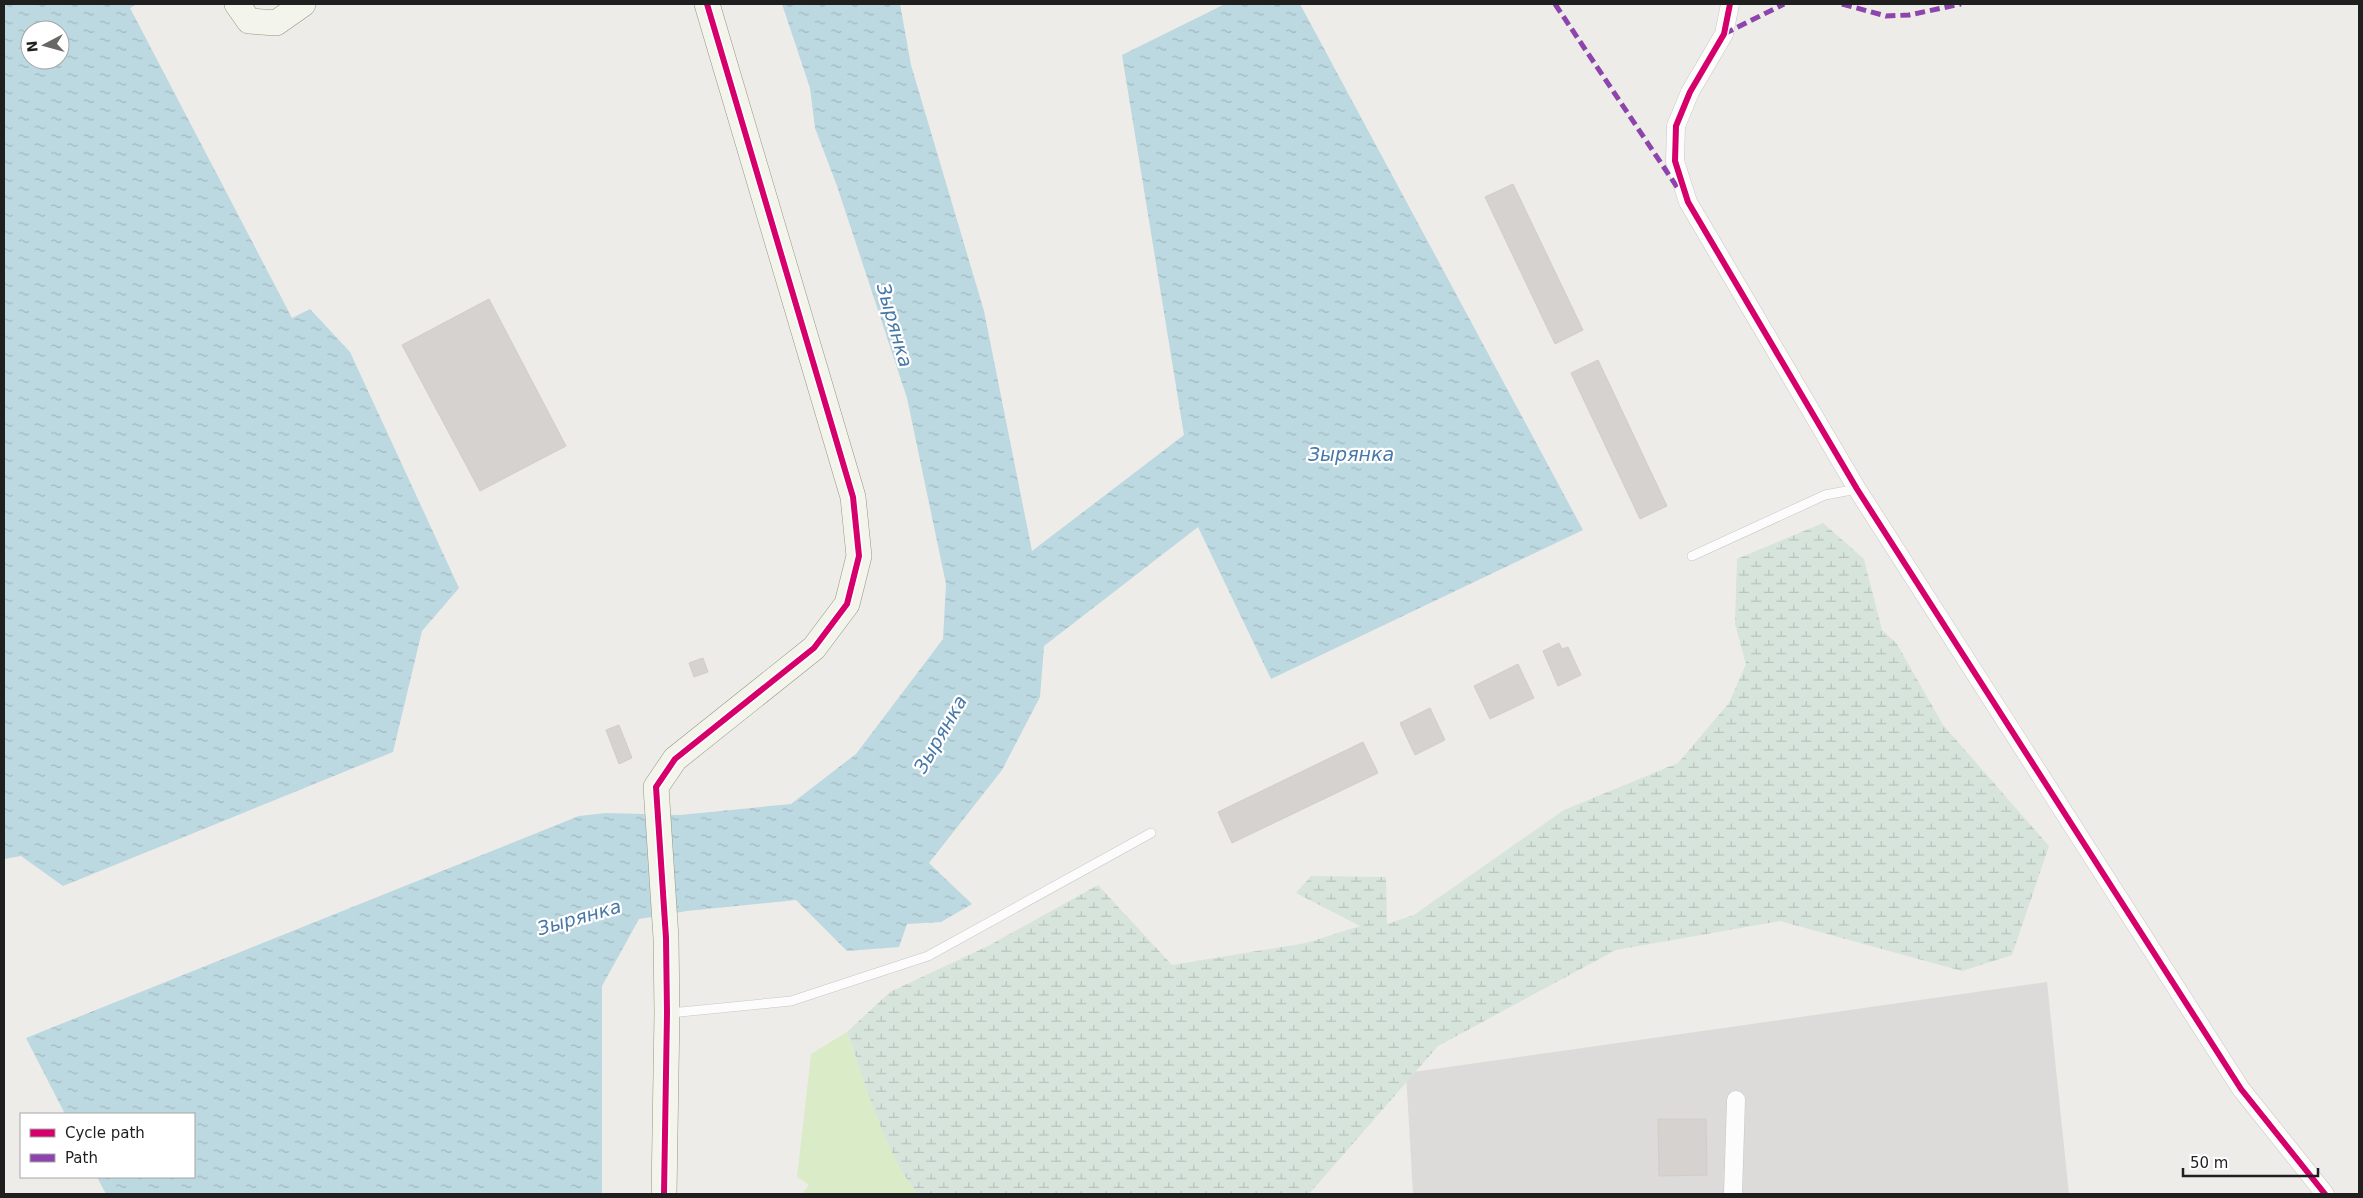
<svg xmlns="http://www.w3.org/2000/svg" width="2363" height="1198" font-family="'DejaVu Sans',sans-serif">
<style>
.residential{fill:#dddbd9}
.grass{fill:#daebc7}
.wetland{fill:url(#wetland-marsh)}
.water{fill:url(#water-ripples);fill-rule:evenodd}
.building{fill:#d5d2cf;stroke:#d1cdc9}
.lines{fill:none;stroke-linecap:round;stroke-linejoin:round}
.lane-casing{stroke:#c6c6c4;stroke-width:10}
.street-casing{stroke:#c6c6c4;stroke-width:19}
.secondary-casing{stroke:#959780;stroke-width:26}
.lane{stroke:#fcfcfc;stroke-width:9}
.street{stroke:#fcfcfc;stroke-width:18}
.secondary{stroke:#f3f4eb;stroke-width:25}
.quiet{stroke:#8e44ad;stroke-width:5;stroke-dasharray:10 5;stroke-linecap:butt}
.cycleway-casing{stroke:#fff;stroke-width:9}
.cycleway{stroke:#d6006c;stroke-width:6}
.labels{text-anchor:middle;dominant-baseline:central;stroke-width:4.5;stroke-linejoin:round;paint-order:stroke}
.water-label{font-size:19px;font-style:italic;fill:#4878a7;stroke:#fff}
</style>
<defs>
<pattern id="wetland-marsh" width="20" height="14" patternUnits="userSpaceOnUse" patternTransform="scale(1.25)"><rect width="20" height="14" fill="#d6e4dc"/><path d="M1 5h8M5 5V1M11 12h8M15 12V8" fill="none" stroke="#b7c3bc"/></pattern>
<pattern id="water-ripples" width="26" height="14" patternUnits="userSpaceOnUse" patternTransform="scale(1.25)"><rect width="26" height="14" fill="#bcd8e0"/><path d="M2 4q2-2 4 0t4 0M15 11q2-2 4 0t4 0" fill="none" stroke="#a1b9c0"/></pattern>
</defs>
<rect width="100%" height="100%" fill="#eeece8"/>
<path class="residential" d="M2047,982L2069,1194H1413L1406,1073Z"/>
<path class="grass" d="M847,1032C865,1081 885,1154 918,1194H802L809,1185L797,1177L811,1054Z"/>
<path class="wetland" d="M1823,523L1864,559L1882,630L1897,644L1943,725L2049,846L2012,955L1962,971L1780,921L1616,950L1438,1046L1309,1194H918C885,1155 865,1081 847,1032L890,992L988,946L1098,885L1172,965L1306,943L1360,926L1296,893L1311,876L1386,877L1387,924L1414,915L1564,810L1678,763L1729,703L1746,664L1735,624L1737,559Z"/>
<g class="water">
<path d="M4,4H137L130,8L292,318L310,309L350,352L459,588L422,631L393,752L63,886L21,856L4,859ZM30,30H60V60H30Z"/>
<path d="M782,4H900L911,65L984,311L1032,551L1184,435L1122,55L1225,4H1300L1583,530L1271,679L1198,527L1044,646L1040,697L1002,770L929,863L972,904L941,922L907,924L899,947L847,951L796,900L687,911L639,919L602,986V1194H106L97,1177H194V1114H65L26,1038L579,816L606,813L680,815L791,804L856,754L943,639L946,584L907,398L837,186L815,128L810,88Z"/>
</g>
<g class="building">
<path d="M1513,184L1583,330L1555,344L1485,197Z"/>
<path d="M489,299L566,446L480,491L402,345Z"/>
<path d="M1598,360L1667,506L1640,519L1571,373Z"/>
<path d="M1559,643L1562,649L1568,647L1581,675L1558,686L1543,651Z"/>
<path d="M703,658L708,672L694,677L689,663Z"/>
<path d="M1518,664L1534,698L1490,719L1474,686Z"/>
<path d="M1430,708L1445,740L1415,755L1400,723Z"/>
<path d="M619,725L632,758L619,764L606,730Z"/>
<path d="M1363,742L1378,773L1232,843L1218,812Z"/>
<path d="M1658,1119H1706L1707,1175L1659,1176Z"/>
</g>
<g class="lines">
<g class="lane-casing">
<g id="lane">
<path d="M1692,556L1825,495L1857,489"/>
<path d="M670,1013L791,1001L928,956L1151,833"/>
</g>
</g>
<g class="street-casing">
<g id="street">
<path d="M1730,4L1724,34L1690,92L1676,126L1675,161L1688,202L1857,489L2241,1089L2325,1194"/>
<path d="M1733,1194L1736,1100"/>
</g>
</g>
<g class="secondary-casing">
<g id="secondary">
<path d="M237,4L249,21L276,23L303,4"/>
<path d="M664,1194L667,1013L666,938L656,787L675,759L814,648L847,604L859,556L853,497L707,4"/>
</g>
</g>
<use href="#lane" class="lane"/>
<use href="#street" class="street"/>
<use href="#secondary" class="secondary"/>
<g class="quiet">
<path d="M1555,4L1679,190"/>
<path d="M1842,4L1886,16L1909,15L1961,4"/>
<path d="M1724,34L1784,4"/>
</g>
<g class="cycleway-casing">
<g id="cycleway">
<path d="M1730,4L1724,34L1690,92L1676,126L1675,161L1688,202L1857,489L2241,1089L2325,1194"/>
<path d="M664,1194L667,1013L666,938L656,787L675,759L814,648L847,604L859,556L853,497L707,4"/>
</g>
</g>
<use href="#cycleway" class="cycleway"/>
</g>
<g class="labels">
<g class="water-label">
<text transform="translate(895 325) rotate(74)">Зырянка</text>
<text x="1351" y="454">Зырянка</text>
<text transform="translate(940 734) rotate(-60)">Зырянка</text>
<text transform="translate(579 917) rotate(-16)">Зырянка</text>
</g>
</g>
<rect width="2363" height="1198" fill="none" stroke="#1f1f1f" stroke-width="10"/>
<rect x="20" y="1113" width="175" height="65" fill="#ffffff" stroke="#a5a5a5"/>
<rect x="30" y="1129" width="25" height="8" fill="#d6006c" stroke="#a5a5a5"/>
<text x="65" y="1138" font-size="15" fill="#1f1f1f">Cycle path</text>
<rect x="30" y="1154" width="25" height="8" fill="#8e44ad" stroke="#a5a5a5"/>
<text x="65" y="1163" font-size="15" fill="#1f1f1f">Path</text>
<g transform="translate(45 45) rotate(264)"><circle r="24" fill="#ffffff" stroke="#a5a5a5"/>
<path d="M0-4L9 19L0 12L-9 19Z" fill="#676765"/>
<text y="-8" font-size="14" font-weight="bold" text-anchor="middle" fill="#1f1f1f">N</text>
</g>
<path d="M2183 1168v8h135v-8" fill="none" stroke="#1f1f1f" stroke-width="2.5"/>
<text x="2190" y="1168" font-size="15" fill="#1f1f1f" stroke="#ffffff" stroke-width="4" paint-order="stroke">50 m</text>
</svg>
